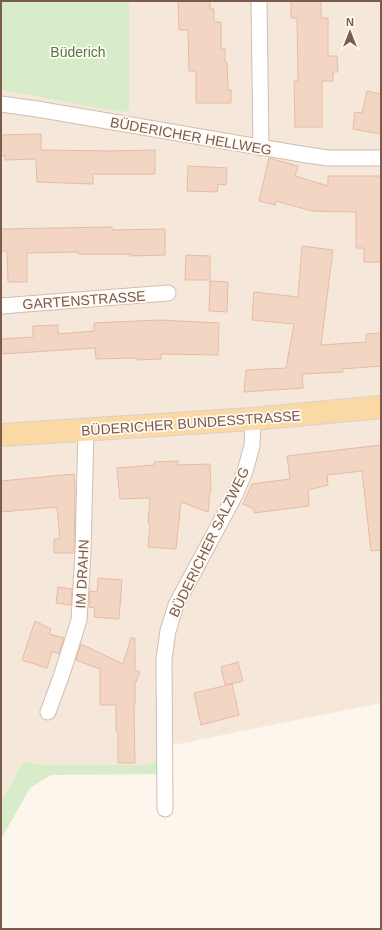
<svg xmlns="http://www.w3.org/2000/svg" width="382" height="930" font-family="Arial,sans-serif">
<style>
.residential{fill:#f5e8da}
.green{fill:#d8ecc9}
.building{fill:#f3d5c3;stroke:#e6bba3}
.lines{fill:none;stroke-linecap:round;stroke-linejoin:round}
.street-casing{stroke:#d1beb0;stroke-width:17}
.primary-casing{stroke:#dad1cd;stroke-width:24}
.street{stroke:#fff;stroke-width:15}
.primary{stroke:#fbd9a5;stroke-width:22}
.labels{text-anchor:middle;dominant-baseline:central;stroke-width:3.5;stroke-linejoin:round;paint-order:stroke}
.park-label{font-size:14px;fill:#537a41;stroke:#fffaf3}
.street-label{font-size:14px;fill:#7a5c4d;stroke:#fffaf3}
</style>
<rect width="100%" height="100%" fill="#fdf6ec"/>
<path class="residential" d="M1,1H381V703L164,747L161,758L147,765H42L24,761L1,801Z"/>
<g class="green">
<path d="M1,1H129V110L121,112L1,90Z"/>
<path d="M161,758V774L51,775L30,788L1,839V801L24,761L42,765H147Z"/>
</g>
<g class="building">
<path d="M178,1H210V9H214V22H221V49H225V62H227L228,90H231V103H196V71H189L188,30H179Z"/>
<path d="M291,1H321V18H328V56H337L338,72H333V81H322V127H295L294,81H298L297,18H291Z"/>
<path d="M367,91L381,94V134L353,129L355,112L362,113Z"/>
<path d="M41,134V150L110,151L155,150V174H93V184L37,182L36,159L5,160V155L1,156V135Z"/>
<path d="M269,158L298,166L295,176L328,186V176H381V262H364V248H356V212L312,211L276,201L275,205L259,201Z"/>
<path d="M188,166L227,168L226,185L218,184L217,192L187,191Z"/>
<path d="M112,227V230L165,229V255L130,256V254H78V252L27,253V282H8L7,251H1V229Z"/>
<path d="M302,246L333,250L321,345L366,342V334L381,333V366L342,369L343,372L302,374L303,388L244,392L246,370L286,368L294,324L252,320L254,292L298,297Z"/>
<path d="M186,255L210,256V280H185Z"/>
<path d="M210,281L228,282L227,312L209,311Z"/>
<path d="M159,320L219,323L218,355L161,354V359L137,360V358L96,359L95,348L1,354V339L33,337V326L58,325V334L94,331V323Z"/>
<path d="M381,445V550L371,551L362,471L327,475L328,485L308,490L309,506L254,513V509L243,504L252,484L290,479L287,456Z"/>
<path d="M178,461V465L210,464L211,491H210L208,512L181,502L176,549L148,547L150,524L148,523L150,498L120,499L117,468L154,465V462Z"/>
<path d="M74,474L75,491L74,553H54V539H60L57,507L1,512V481Z"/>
<path d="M98,578L122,580L119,619L94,617L95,608L89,607L90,591L97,592Z"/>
<path d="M58,587L72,589L71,605L56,603Z"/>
<path d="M35,621L51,629L49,634L64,638L59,654L52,651L47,668L22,660Z"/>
<path d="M131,638H135V670L140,672L136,682L135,681V705H134L135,763H118V731H116V705H100V669L76,660L81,644L123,664Z"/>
<path d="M238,662L243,681L225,685L221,667Z"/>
<path d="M232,684L239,715L201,725L194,693Z"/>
</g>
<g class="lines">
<g class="street-casing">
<g id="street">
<path d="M259,1L261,148"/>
<path d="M1,104L37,109L301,154L328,158H381"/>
<path d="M1,306L168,293"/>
<path d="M48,712L62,674L79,620L83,552L86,430"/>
<path d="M165,809L164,659L168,631L176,605L235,495L245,471L252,446L253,419"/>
</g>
</g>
<g class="primary-casing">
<path id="primary" d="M1,435L253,419L381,407"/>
</g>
<use href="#street" class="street"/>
<use href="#primary" class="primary"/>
</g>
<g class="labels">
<g class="park-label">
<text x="78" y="52">Büderich</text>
</g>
<g class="street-label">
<text transform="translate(191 136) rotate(10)">BÜDERICHER HELLWEG</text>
<text transform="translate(84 300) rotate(-4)">GARTENSTRASSE</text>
<text transform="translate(191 423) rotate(-4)">BÜDERICHER BUNDESSTRASSE</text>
<text transform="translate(209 542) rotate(-64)">BÜDERICHER SALZWEG</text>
<text transform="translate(82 574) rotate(-87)">IM DRAHN</text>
</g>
</g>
<rect width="382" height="930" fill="none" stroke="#7a5c4d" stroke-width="4"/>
<g transform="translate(350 32)" stroke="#fffaf3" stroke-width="3" paint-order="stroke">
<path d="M0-3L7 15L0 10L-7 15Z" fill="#7a5c4d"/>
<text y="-6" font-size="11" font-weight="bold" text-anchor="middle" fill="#7a5c4d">N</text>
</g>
</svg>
